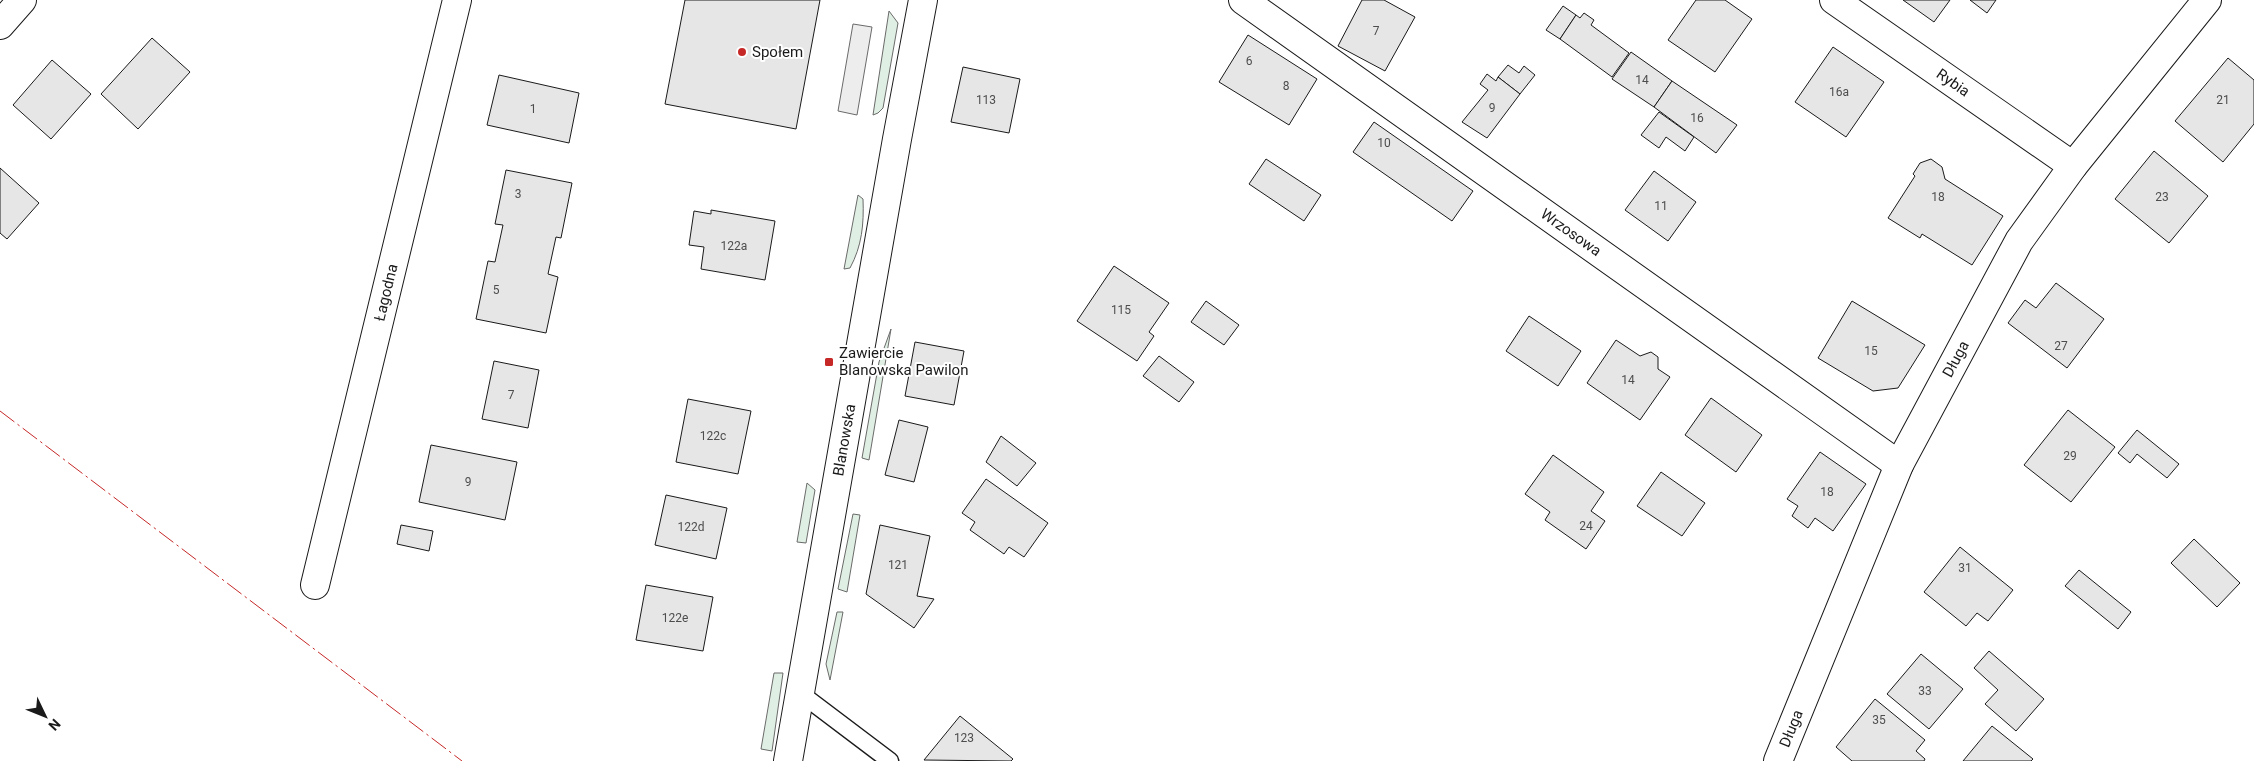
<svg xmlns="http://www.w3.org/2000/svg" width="2254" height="761" font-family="Roboto,sans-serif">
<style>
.green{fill:#e0efe3;stroke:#6a6a6a}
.parking{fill:#ededed;stroke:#6a6a6a}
.building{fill:#e6e6e6;stroke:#1a1a1a}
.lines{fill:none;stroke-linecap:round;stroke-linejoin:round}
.lane-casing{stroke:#1a1a1a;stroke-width:19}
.street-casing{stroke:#1a1a1a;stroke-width:30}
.secondary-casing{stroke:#1a1a1a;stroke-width:30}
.lane{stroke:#fff;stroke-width:16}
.street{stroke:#fff;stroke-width:28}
.secondary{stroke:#fff;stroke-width:28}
.power{stroke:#c62828;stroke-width:1;stroke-dasharray:18 4 2.5 4;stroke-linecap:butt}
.poi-dot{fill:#c62828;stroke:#fff;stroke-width:2}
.labels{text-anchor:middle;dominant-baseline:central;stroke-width:4;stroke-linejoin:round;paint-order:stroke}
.number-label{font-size:12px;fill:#4d4d4d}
.poi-label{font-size:15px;fill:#1a1a1a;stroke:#fff;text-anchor:start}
.street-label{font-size:15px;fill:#1a1a1a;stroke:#fff}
</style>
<rect width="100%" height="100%" fill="#fff"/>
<g class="green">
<path d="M889,11L898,23L883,108L878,113L873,115Z"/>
<path d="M858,195L863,199C864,224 862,246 850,268L844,269Z"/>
<path d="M891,329L869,460L862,458L879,362Z"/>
<path d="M807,483L815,490L806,543L797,542Z"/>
<path d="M853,514L860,515L847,592L838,589Z"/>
<path d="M837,612H843L830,680L826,664Z"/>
<path d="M774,673H783L772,751L761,749Z"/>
</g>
<path class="parking" d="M853,24L872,27L857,115L838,111Z"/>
<g class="building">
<path d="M685,0H820L796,129L665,104Z"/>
<path d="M1362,0H1384L1415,17L1385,71L1338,46Z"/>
<path d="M1696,0H1725L1752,19L1715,72L1668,40Z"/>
<path d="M1903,0H1950L1934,22Z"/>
<path d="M1970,0H1996L1987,13Z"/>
<path d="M1563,6L1576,15L1560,39L1546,30Z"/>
<path d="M1584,13L1594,20L1591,25L1629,53L1612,77L1560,39L1576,15L1580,18Z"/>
<path d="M1248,35L1317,79L1289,125L1219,82Z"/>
<path d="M152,38L190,72L138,129L101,94Z"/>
<path d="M1833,47L1884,82L1846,137L1795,102Z"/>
<path d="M1631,52L1672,81L1654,107L1612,79Z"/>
<path d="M2228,58L2254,80V124L2223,162L2175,121Z"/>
<path d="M52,60L91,94L51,139L13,105Z"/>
<path d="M1508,65L1519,73L1524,66L1535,75L1520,94L1498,77Z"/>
<path d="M963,67L1020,79L1009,133L951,122Z"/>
<path d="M1487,74L1496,81L1498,77L1520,94L1487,138L1462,122L1488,90L1480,84Z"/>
<path d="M499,75L579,93L569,143L487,125Z"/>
<path d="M1672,81L1737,125L1716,153L1654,107Z"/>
<path d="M1659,112L1694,137L1685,151L1666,137L1659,148L1641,135Z"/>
<path d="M1374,122L1473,191L1452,221L1353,152Z"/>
<path d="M2154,151L2208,196L2169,243L2115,199Z"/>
<path d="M1266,159L1321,195L1304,221L1249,184Z"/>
<path d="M1931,159L1942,167L1945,179L2003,216L1972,265L1922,234L1920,238L1888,218L1915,176L1913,174L1920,163Z"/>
<path d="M0,168L39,203L7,239L0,233Z"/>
<path d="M506,170L572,183L561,238L556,237L548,274L558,277L546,333L476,319L488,261L495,262L503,225L495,224Z"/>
<path d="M1654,171L1696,202L1668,241L1625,210Z"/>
<path d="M711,210L775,221L765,280L701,269L704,247L689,245L694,211L711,214Z"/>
<path d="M1114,266L1169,303L1149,332L1154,336L1137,361L1077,321Z"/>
<path d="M2056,283L2104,319L2067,368L2008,323L2025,300L2036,308Z"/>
<path d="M1206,301L1239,325L1224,345L1191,322Z"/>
<path d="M1852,301L1925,345L1898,388L1873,391L1818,358Z"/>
<path d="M1529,316L1581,351L1558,386L1506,351Z"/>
<path d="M1616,340L1640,356L1651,352L1658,357V369L1670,377L1640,420L1587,383Z"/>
<path d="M915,342L964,351L954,405L905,396Z"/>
<path d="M1159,356L1194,382L1179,402L1143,376Z"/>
<path d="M494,361L539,370L528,428L482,419Z"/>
<path d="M1711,398L1762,435L1736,472L1685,435Z"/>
<path d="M688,399L751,411L738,474L676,462Z"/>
<path d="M2068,410L2115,447L2071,502L2024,465Z"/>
<path d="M899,420L928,427L914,482L885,475Z"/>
<path d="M2137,430L2179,464L2167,478L2137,454L2130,463L2118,453Z"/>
<path d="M1001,436L1036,463L1017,486L986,462Z"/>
<path d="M431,445L517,462L505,520L419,502Z"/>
<path d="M1820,452L1866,484L1833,531L1815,518L1808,528L1792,516L1798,506L1787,499Z"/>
<path d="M1553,455L1604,492L1591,511L1605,521L1586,549L1545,520L1550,512L1525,494Z"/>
<path d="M1661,472L1705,503L1682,536L1637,506Z"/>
<path d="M986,479L1048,523L1024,557L1009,547L1004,554L970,530L975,522L962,513Z"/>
<path d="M666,495L727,508L716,559L655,545Z"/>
<path d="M401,525L433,531L429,551L397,544Z"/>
<path d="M880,525L930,536L917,596L934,599L914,628L866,594Z"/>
<path d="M2194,539L2240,583L2217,607L2171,563Z"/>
<path d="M1960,547L2013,590L1988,621L1977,613L1966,626L1924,592Z"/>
<path d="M2079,570L2131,612L2118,629L2065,586Z"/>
<path d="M646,585L713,597L703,651L636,640Z"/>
<path d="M1989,651L2044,699L2016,731L1985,704L1998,690L1974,668Z"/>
<path d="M1921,654L1963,689L1929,729L1887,694Z"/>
<path d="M1875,699L1925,740L1916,751L1925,759L1924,761H1852L1836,747Z"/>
<path d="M960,716L1013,759L1011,761L924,760Z"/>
<path d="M1992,726L2033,759L2031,761H1963Z"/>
</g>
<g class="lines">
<g class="lane-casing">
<path id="lane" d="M800,693L890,761"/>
</g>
<g class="street-casing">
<g id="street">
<path id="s1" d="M1243,0L1899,465"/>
<path id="s2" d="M1834,0L2073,166"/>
<path d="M0,25L22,0"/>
<path id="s3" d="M315,585L457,0"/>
<path id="s4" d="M1778,761L1899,465L2019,241L2073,166L2207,0"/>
</g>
</g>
<g class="secondary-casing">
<g id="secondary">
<path id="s5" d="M788,761L897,139L923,0"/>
</g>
</g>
<use href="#lane" class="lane"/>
<use href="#street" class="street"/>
<use href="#secondary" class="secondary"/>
<path class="power" d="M0,411L462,761"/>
</g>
<g class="poi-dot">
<circle cx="742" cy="52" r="5"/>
<rect x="824" y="357" width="10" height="10" rx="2.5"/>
</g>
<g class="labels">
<g class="number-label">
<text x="1376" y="31">7</text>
<text x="1249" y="61">6</text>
<text x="1642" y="80">14</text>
<text x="1286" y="86">8</text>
<text x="1839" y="92">16a</text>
<text x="986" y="100">113</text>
<text x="2223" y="100">21</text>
<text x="1492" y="108">9</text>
<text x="533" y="109">1</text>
<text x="1697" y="118">16</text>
<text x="1384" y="143">10</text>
<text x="518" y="194">3</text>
<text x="1938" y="197">18</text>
<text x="2162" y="197">23</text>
<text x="1661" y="206">11</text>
<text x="734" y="246">122a</text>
<text x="496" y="290">5</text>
<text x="1121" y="310">115</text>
<text x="2061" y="346">27</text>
<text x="1871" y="351">15</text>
<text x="1628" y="380">14</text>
<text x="511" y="395">7</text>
<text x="713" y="436">122c</text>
<text x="2070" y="456">29</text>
<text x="468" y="482">9</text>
<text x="1827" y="492">18</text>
<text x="1586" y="526">24</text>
<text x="691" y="527">122d</text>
<text x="898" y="565">121</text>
<text x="1965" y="568">31</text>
<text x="675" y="618">122e</text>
<text x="1925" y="691">33</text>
<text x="1879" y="720">35</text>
<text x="964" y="738">123</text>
</g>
<g class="poi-label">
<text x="752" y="52">Społem</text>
<text x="839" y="353">Zawiercie<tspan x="839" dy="17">Blanowska Pawilon</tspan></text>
</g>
<g class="street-label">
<text stroke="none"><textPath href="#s2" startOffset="145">Rybia</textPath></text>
<text stroke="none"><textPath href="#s1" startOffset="402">Wrzosowa</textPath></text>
<text stroke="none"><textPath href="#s3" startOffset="301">Łagodna</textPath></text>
<text stroke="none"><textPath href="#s4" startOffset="440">Długa</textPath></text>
<text stroke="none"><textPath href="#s5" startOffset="326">Blanowska</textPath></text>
<text stroke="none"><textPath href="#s4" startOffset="35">Długa</textPath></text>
</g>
</g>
<g transform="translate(45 716) rotate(133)" stroke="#ffffff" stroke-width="4" paint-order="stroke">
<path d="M0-4L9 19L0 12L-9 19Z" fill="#1a1a1a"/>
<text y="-8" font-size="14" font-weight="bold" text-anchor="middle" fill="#1a1a1a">N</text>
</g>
</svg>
